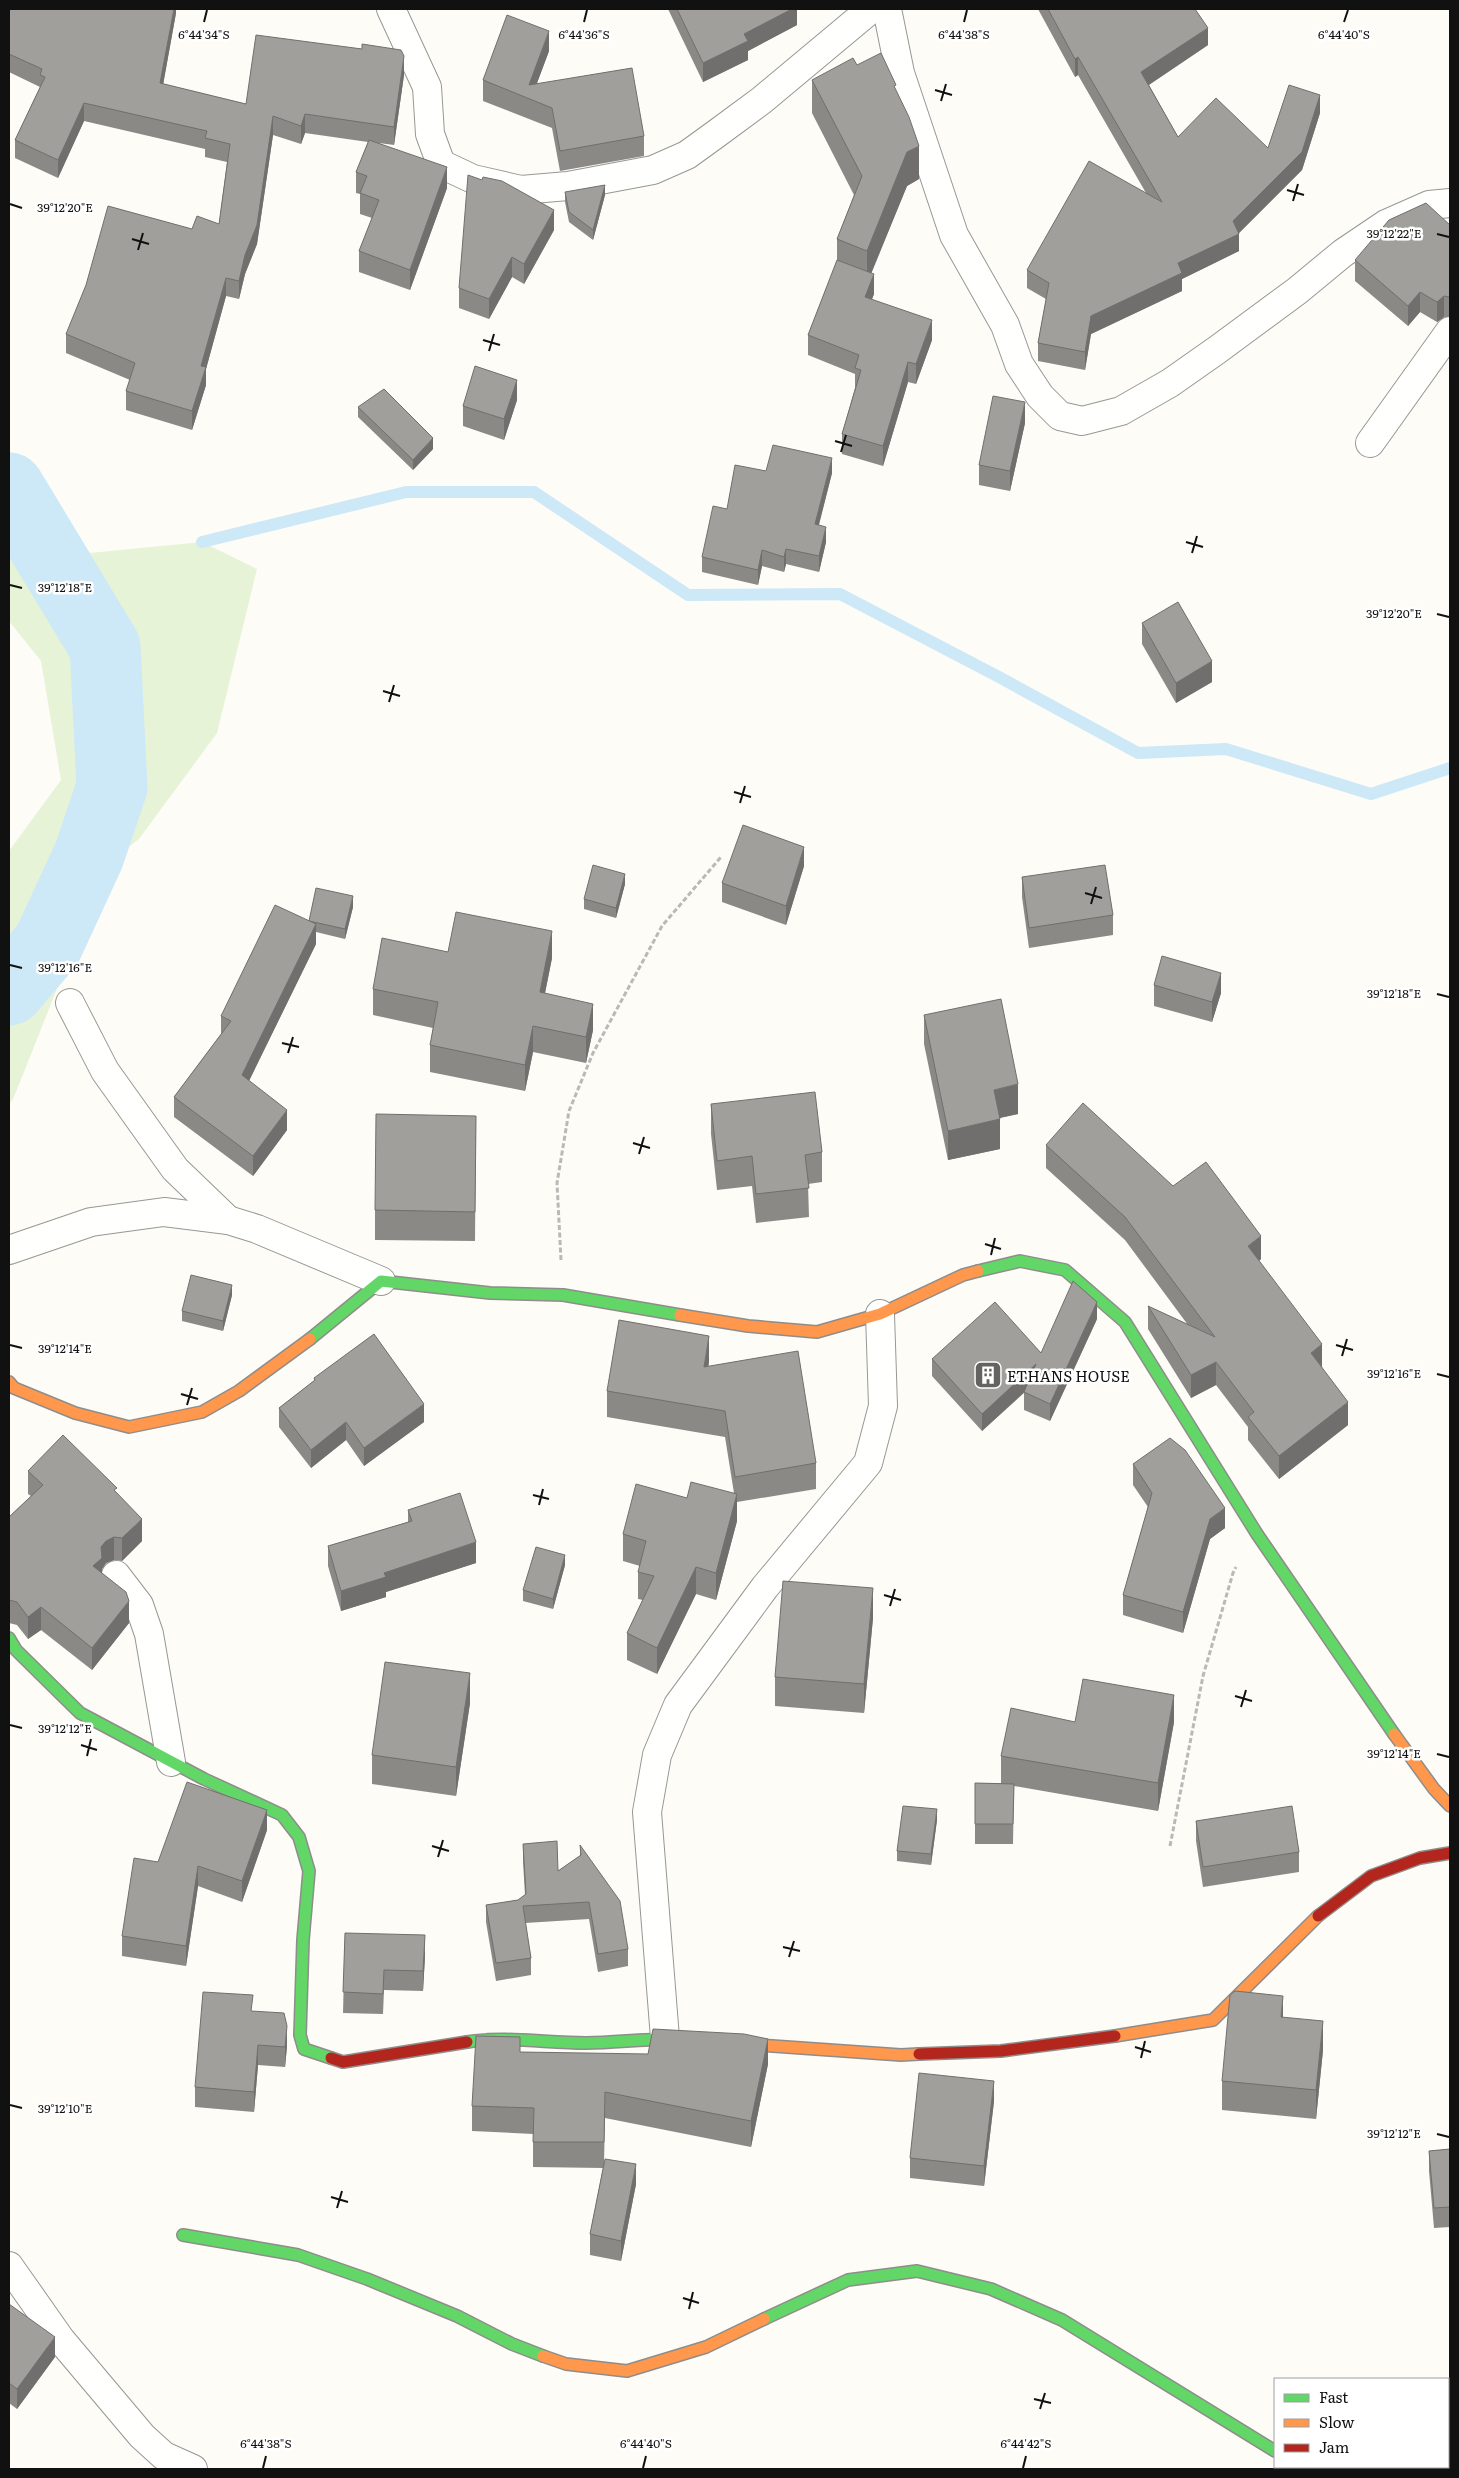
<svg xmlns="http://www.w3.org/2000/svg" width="1459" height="2478" font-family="Literata,serif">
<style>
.green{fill:#e7f3d7}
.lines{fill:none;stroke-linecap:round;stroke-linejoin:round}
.stream{stroke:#cde8f7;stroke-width:12}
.river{stroke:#cde8f7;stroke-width:71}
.street-casing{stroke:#979795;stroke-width:30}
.fast-casing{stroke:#8e8d8b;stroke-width:14}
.slow-casing{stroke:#8e8d8b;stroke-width:14}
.jam-casing{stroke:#8e8d8b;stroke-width:14}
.path{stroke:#b9b9b8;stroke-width:3;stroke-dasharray:5 2.5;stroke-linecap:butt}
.street{stroke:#fffffe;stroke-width:28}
.fast{stroke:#63d668;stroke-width:11}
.slow{stroke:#ff974d;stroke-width:11}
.jam{stroke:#b3261e;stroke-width:11}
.wall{fill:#8a8986}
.shaded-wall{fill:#716f6d}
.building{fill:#a19f9c;stroke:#716f6d}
.ticks{fill:none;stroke:#111;stroke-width:2}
.labels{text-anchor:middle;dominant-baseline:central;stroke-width:5;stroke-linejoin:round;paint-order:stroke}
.poi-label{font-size:15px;fill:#111;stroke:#fff;text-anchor:start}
.ticks-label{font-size:12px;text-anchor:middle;fill:#111;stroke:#fff;stroke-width:5;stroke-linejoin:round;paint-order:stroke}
</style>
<rect width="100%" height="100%" fill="#fdfcf7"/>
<path class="green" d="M9,450L90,553L202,542L257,569L217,733L139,839L107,863L14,1097L9,1105V851L61,780L41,661L9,621Z"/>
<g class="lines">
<path class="stream" d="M202,542L406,492H534L688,595L840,594L999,677L1138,753L1226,749L1371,794L1450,768"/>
<path class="river" d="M9,488L105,647L112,787L89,855L48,944L9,990"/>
<g class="street-casing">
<g id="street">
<path d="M391,9L427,87L430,134L441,164L473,179L521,190L568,186L653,170L687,155L716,134L762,100L871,9"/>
<path d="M887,9L900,73L954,235L1005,325L1019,364L1040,396L1060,416L1082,421L1121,411L1170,383L1217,350L1297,291L1343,253L1386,224L1429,205L1450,203"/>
<path d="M1370,443L1450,331"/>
<path d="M70,1003L105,1071L175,1169L228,1220L257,1229L381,1281"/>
<path d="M9,1250L91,1222L164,1212L228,1220"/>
<path d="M116,1575L139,1605L149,1634L171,1762"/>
<path d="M665,2038L647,1812L657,1755L678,1705L765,1587L868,1463L883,1406L880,1314"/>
<path d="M9,2266L61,2340L142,2436L164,2456L193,2469"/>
<path d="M1305,2467L1310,2469"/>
</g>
</g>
<g class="fast-casing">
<g id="fast">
<path d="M978,1271L1020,1261L1065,1270L1125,1322L1257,1534L1394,1734"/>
<path d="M310,1339L381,1281L490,1293L563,1295L680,1315"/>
<path d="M9,1638L16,1650L80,1713L204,1779L282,1815L299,1837L309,1871L303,1940L300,2035L304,2049L331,2058"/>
<path d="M467,2042C506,2036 546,2043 586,2043C620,2043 654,2037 689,2040"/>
<path d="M183,2235L298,2255L367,2279L457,2316L512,2344L543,2356"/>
<path d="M764,2319L848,2280L917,2271L991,2289L1062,2320L1275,2451"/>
</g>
</g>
<g class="slow-casing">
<g id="slow">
<path d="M680,1315L748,1326L817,1332L880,1314L963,1275L978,1271"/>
<path d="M9,1382L14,1388L75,1413L129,1427L202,1412L239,1391L310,1339"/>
<path d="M1394,1734L1434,1789L1450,1806"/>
<path d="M1115,2036L1213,2020L1318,1916"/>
<path d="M730,2043L901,2055L919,2054"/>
<path d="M543,2356L566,2364L627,2371L706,2347L764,2319"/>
</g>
</g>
<g class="jam-casing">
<g id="jam">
<path d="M1318,1916L1371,1876L1420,1858L1450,1853"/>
<path d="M919,2054L1001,2051L1115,2036"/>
<path d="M331,2058L343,2062L467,2042"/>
</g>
</g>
<g class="path">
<path d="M561,1260L557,1183L569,1111L593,1053L662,926L721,857"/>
<path d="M1170,1846L1203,1676L1233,1573L1236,1567"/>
</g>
<use href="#street" class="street"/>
<use href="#fast" class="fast"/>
<use href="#slow" class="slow"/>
<use href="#jam" class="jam"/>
</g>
<g class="wall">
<path d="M9,9H176V13L163,84L246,104L404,75L394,145L379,143L447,188L410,290L359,272V251L372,218L360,214V194L356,193V172L368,142L305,133L301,144L273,135L257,244L245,274L239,299L226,296L206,369V385L192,430L126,410V391L130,380L66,353V334L192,229L219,224L227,162L205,157V149L84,121L58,178L15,158V140L40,87L9,72Z"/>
<path d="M668,9H797V25L748,51V60L703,82Z"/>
<path d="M1038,9H1195L1208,45L1149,85L1178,137L1268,148L1320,113L1302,170L1239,233V251L1182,279V291L1091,334L1085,370L1038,361V343L1046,299L1027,288V270L1146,193L1078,75L1075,77Z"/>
<path d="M549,51L537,83L644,136V156L560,171L552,128L483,101V80Z"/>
<path d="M857,65L896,91L919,179L907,186L871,273L874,294L872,299L932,340L916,384L908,382L883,466L842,454V434L855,388V374L808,355V335L837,261V239L854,195L812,113V80Z"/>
<path d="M565,192L605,195L593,240L569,222L565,202Z"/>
<path d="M1450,225V317H1444L1437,322L1420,312L1408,326L1355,281V260Z"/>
<path d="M554,230L524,284L512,277L489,319L459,308V288Z"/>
<path d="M517,400L504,440L463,426V406Z"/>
<path d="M358,407L433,449L413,470L358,417Z"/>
<path d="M1025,423L1010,491L979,485V465Z"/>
<path d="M766,471L832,473L819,525L826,542L819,572L786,564L784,572L762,566L758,585L702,572V557L727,509Z"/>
<path d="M1142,623L1212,682L1176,703L1142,644Z"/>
<path d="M804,866L786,925L722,902V883Z"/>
<path d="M1022,877L1113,915V935L1029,948L1022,897Z"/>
<path d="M625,884L616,918L584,909V899Z"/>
<path d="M353,907L345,939L316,932V944L249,1081L287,1130L253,1176L174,1117V1097L221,1034V1016L309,921Z"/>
<path d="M448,952L552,958L545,993L593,1030L586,1063L533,1052L525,1091L430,1072V1045L433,1028L373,1015V989Z"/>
<path d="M1154,985L1221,993L1212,1022L1154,1006Z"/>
<path d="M924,1015L1018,1114L1000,1118V1149L948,1160L924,1044Z"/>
<path d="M711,1104L822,1152V1182L808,1184L809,1217L756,1223L752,1186L717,1190L711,1134Z"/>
<path d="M476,1116L475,1241L375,1240V1210Z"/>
<path d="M1046,1145L1173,1186L1261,1259L1259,1261L1322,1367L1348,1425L1279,1479L1248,1440V1427L1216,1385L1191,1398L1148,1329V1306L1188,1325L1125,1240L1046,1168Z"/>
<path d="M232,1295L223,1331L182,1321V1311Z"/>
<path d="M1097,1319L1050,1421L1024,1410V1393L982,1431L932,1376V1359L1041,1353Z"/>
<path d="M709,1362L708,1367L816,1463V1489L737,1502V1521L716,1600L696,1594L657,1674L627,1660V1633L643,1600L638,1599V1572L640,1566L623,1561V1534L687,1498L734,1493L725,1437L607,1417V1391Z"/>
<path d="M314,1378L424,1422L364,1466L346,1440L311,1468L279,1427V1408L314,1381Z"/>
<path d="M1133,1464L1225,1528L1210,1539L1183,1633L1123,1615V1595L1148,1507L1133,1485Z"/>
<path d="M28,1471L117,1494L142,1541L122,1561L114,1560L106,1563L102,1569V1573L129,1623L92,1670L41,1630L28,1639L17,1625L9,1623V1517L31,1496L28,1494Z"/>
<path d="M408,1510L476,1563L386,1592V1597L341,1611L328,1566V1546L408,1522Z"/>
<path d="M565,1565L553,1609L523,1601V1590Z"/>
<path d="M873,1618L864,1713L775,1706V1677Z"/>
<path d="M470,1703L456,1796L372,1784V1755Z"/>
<path d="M1075,1722H1174L1158,1811L1014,1786L1013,1844H975V1783H1001V1756Z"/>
<path d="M937,1820L931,1865L897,1861V1851Z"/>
<path d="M1196,1821L1299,1852V1872L1203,1887L1196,1841Z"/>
<path d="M267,1830L242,1902L198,1886L186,1966L122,1956V1936L158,1862Z"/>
<path d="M523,1844L558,1871L580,1856V1845L628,1949V1966L598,1972L589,1919L525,1923L531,1958V1975L496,1981L486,1922V1905L518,1900L525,1895L523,1861Z"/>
<path d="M345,1933L425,1956L423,1991L384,1990L383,2014L343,2013Z"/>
<path d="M253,2011L287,2046L285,2067L258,2065L254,2112L195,2107V2087Z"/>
<path d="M1323,2050L1316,2119L1222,2110V2081Z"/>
<path d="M520,2052L768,2064L751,2147L605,2118L604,2163L636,2184L621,2261L590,2255V2234L603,2168L533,2167V2134L472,2131V2106Z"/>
<path d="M994,2101L984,2186L910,2178V2158Z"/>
<path d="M1450,2149V2227L1434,2228L1429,2171V2151Z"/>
<path d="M9,2304L55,2357L17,2409L9,2403Z"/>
</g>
<g class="shaded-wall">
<path d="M174,9H176V13L160,102V83Z"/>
<path d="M792,9H797V25L748,51V60L703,82V63L744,34Z"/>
<path d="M1208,28V45L1141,90V72Z"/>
<path d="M549,31V51L531,99L529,85Z"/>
<path d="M404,56V75L394,145V127Z"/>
<path d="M1078,57V75L1075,77V59Z"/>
<path d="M1320,95V113L1302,170L1238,234H1239V251L1182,279V291L1091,334L1085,370V352L1091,316L1178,263L1233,221Z"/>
<path d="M84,103V121L58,178V160Z"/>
<path d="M305,114V133L301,144V126Z"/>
<path d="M273,116V135L257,244L245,274L239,299V281Z"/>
<path d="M919,146V179L907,186L867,284V251L907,152Z"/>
<path d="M447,167V188L410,290V270Z"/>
<path d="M605,185V195L593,240V230Z"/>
<path d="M554,210V230L524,284V264Z"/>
<path d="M512,257V277L489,319V299Z"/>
<path d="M874,274V294L865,317V297Z"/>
<path d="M226,278V296L206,369V385L192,430V411L201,366Z"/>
<path d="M1420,292V312L1408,326V306Z"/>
<path d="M1444,296V317L1437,322V302Z"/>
<path d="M932,320V340L916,384V364Z"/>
<path d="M908,362V382L883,466V446Z"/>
<path d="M517,380V400L504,440V419Z"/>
<path d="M1025,402V423L1010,491V471Z"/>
<path d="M433,438V449L413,470V460Z"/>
<path d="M832,458V473L815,539V524Z"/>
<path d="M826,527V542L819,572V556Z"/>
<path d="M786,549V564L784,572V557Z"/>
<path d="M762,550V566L758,585V570Z"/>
<path d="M1212,661V682L1176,703V683Z"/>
<path d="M804,847V866L786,925V906Z"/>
<path d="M625,874V884L616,918V908Z"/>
<path d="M353,896V907L345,939V929Z"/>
<path d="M316,924V944L242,1095V1075Z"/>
<path d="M552,931V958L540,1018V992Z"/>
<path d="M1221,973V993L1212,1022V1002Z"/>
<path d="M593,1004V1030L586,1063V1037Z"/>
<path d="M533,1026V1052L525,1091V1065Z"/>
<path d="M1018,1084V1114L994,1119V1090Z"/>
<path d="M287,1110V1130L253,1176V1156Z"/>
<path d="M1000,1119V1149L948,1160V1131Z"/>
<path d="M1261,1236V1259L1248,1270V1246Z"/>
<path d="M232,1285V1295L223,1331V1321Z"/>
<path d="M1097,1302V1319L1050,1421V1404Z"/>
<path d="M709,1336V1362L704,1393V1367Z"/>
<path d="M1322,1344V1367L1311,1353Z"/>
<path d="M1216,1362V1385L1191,1398V1375Z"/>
<path d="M1036,1364V1381L982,1431V1414Z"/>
<path d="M1348,1402V1425L1279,1479V1456Z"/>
<path d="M424,1404V1422L364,1466V1448Z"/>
<path d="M346,1422V1440L311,1468V1450Z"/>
<path d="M737,1494V1521L716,1600V1573Z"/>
<path d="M1225,1508V1528L1210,1539L1183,1633V1612L1210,1519Z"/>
<path d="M142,1519V1541L122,1561V1538Z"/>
<path d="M114,1537V1560L106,1563L102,1569V1580L93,1566L101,1547L106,1541Z"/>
<path d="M476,1542V1563L386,1592V1597L341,1611V1591L384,1573Z"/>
<path d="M565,1555V1565L553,1609V1599Z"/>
<path d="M696,1567V1594L657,1674V1648Z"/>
<path d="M873,1588V1618L864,1713V1684Z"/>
<path d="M129,1601V1623L92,1670V1648Z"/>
<path d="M41,1607V1630L28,1639V1617Z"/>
<path d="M470,1673V1703L456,1796V1767Z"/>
<path d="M1174,1695V1722L1158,1811V1783Z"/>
<path d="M937,1809V1820L931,1865V1854Z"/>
<path d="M267,1810V1830L242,1902V1881Z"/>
<path d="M198,1866V1886L186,1966V1946Z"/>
<path d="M425,1935V1956L423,1991V1971Z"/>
<path d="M1283,1996V2026L1281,2017Z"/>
<path d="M1323,2021V2050L1316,2119V2090Z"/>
<path d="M287,2026V2046L285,2067V2047Z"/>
<path d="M768,2039V2064L751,2147V2121Z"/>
<path d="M258,2045V2065L254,2112V2092Z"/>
<path d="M994,2081V2101L984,2186V2166Z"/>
<path d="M636,2164V2184L621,2261V2241Z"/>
<path d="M55,2337V2357L17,2409V2389Z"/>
</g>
<g class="building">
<path d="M9,9H174L160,83L246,104L256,35L362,49V44L401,50L404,56L394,127L305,114L301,126L273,116L257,225L245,255L239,281L226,278L201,366L206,367L192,411L126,391L135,363L66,334L86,285L108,206L192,229L197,216L219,224L230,144L205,138L207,131L84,103L58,160L15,140L45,77L40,75L42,69L9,54Z"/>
<path d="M677,9H792L744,34L748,41L703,63Z"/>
<path d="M1048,9H1195L1208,28L1141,72L1178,137L1216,98L1268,148L1289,85L1320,95L1302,152L1233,221L1239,234L1178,263L1182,273L1091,316L1085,352L1038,343L1049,283L1027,270L1089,161L1162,202L1078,57L1075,59Z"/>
<path d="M507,15L549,31L529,85L632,68L644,136L560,151L552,108L483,80Z"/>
<path d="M881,53L896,85L894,86L909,117L919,146L907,152L867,251L837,239L862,176L812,80L853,58L857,65Z"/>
<path d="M369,140L447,167L410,270L359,251L379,200L360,193L367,176L356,172Z"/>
<path d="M468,175L482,180L483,177L502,181L554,210L524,264L512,257L489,299L459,288Z"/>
<path d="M605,185L593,230L569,212L565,192Z"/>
<path d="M1426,203L1450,225V297L1444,296L1437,302L1420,292L1408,306L1355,260L1389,220Z"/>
<path d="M837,260L874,274L865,297L932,320L916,364L908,362L883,446L842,434L861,370L855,368L859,355L808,335Z"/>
<path d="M475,366L517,380L504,419L463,406Z"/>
<path d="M384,389L433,438L413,460L358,407Z"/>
<path d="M993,396L1025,402L1010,471L979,465Z"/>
<path d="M773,445L832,458L815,524L826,527L819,556L786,549L784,557L762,550L758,570L702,557L713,506L727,509L735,465L766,471Z"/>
<path d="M1178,602L1212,661L1176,683L1142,623Z"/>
<path d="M743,825L804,847L786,906L722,883Z"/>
<path d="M593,865L625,874L616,908L584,899Z"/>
<path d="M1105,865L1113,915L1029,928L1022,877Z"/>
<path d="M316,888L353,896L345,929L309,921Z"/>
<path d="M275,905L316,924L242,1075L287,1110L253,1156L174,1097L231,1021L221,1016Z"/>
<path d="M456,912L552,931L540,992L593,1004L586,1037L533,1026L525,1065L430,1045L438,1002L373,989L382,938L448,952Z"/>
<path d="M1162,956L1221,973L1212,1002L1154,985Z"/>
<path d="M1001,999L1018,1084L994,1090L1000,1119L948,1131L924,1015Z"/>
<path d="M815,1092L822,1152L805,1155L809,1188L756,1194L752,1156L717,1161L711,1104Z"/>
<path d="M1083,1103L1173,1186L1206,1162L1261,1236L1248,1246L1322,1344L1311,1353L1348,1402L1279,1456L1248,1417L1254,1412L1216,1362L1191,1375L1148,1306L1215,1337L1125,1217L1046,1145Z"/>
<path d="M376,1114L476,1116L475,1212L375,1210Z"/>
<path d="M191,1275L232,1285L223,1321L182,1311Z"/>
<path d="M1073,1281L1097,1302L1050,1404L1024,1392L1036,1364L982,1414L932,1359L995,1302L1041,1353Z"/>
<path d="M619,1320L709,1336L704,1367L798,1351L816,1463L735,1477L725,1411L607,1391Z"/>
<path d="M374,1334L424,1404L364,1448L346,1422L311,1450L279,1408L315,1380L314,1378Z"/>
<path d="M63,1435L117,1488L114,1490L142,1519L122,1538L114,1537L106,1541L101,1547L102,1558L93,1566L126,1592L129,1601L92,1648L41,1607L28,1617L17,1602L9,1600V1517L43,1485L28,1471Z"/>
<path d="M1170,1438L1185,1450L1225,1508L1210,1519L1183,1612L1123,1595L1152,1493L1133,1464Z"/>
<path d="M691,1482L737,1494L716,1573L696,1567L657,1648L627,1633L654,1576L638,1572L646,1541L623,1534L636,1484L687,1498Z"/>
<path d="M460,1493L476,1542L384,1573L386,1577L341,1591L328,1546L412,1521L408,1510Z"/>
<path d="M536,1547L565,1555L553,1599L523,1590Z"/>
<path d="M783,1581L873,1588L864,1684L775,1677Z"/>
<path d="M385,1662L470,1673L456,1767L372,1755Z"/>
<path d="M1083,1679L1174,1695L1158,1783L1001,1756L1011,1708L1075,1722Z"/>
<path d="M187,1782L267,1810L242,1881L198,1866L186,1946L122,1936L134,1858L158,1862Z"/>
<path d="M975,1783L1014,1784L1013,1824H975Z"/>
<path d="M903,1806L937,1809L931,1854L897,1851Z"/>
<path d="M1292,1806L1299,1852L1203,1867L1196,1821Z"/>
<path d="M557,1841L558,1871L581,1855L580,1845L620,1901L628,1949L598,1954L589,1902L523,1906L531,1958L496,1963L486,1905L518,1900L526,1894L523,1844Z"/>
<path d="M345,1933L425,1935L423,1971L384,1970L383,1994L343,1992Z"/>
<path d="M1235,1991L1283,1996L1281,2017L1323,2021L1316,2090L1222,2081L1230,1995Z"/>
<path d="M203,1992L253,1995L251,2011L284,2013L287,2026L285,2047L258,2045L254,2092L195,2087Z"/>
<path d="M653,2029L744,2034L768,2039L751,2121L605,2092L604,2142H533L534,2108L472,2106L476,2036L520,2037V2052L648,2054Z"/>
<path d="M919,2073L994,2081L984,2166L910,2158Z"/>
<path d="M1450,2149V2207L1434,2208L1429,2151Z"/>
<path d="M605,2159L636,2164L621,2241L590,2234Z"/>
<path d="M9,2304L55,2337L17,2389L9,2383Z"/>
</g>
<path class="ticks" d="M204,22L207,10M584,22L587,10M964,22L967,10M1344,22L1348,10M935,90L952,95M941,101L946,84M1287,190L1304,195M1293,201L1298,184M10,204L22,208M1437,234L1449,237M132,239L149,244M138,250L143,233M483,340L500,345M489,351L494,334M835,441L852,446M841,452L846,435M1186,542L1203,547M1192,553L1197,536M10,585L22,588M1437,614L1449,617M383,691L400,696M389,702L394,685M734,792L751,797M740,803L745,786M1085,893L1102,898M1091,904L1096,887M10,965L22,968M1437,994L1449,997M282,1043L299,1047M288,1053L293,1037M633,1143L650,1148M639,1154L644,1137M985,1244L1001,1249M991,1255L995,1238M10,1345L22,1348M1336,1345L1353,1350M1342,1356L1347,1339M1437,1374L1449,1377M181,1394L198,1399M187,1405L192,1388M533,1495L549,1499M539,1505L543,1489M884,1595L901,1600M890,1606L895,1589M1235,1696L1252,1701M1241,1707L1246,1690M10,1725L22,1728M81,1745L97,1750M1437,1754L1449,1757M87,1756L91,1739M432,1846L449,1851M438,1857L443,1840M783,1947L800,1951M789,1957L794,1941M1135,2047L1151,2052M1141,2058L1145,2041M10,2105L22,2108M1437,2134L1449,2137M331,2197L348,2202M337,2208L342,2191M683,2298L699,2303M689,2309L693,2292M1034,2399L1051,2403M1040,2409L1045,2393M263,2468L266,2456M643,2468L646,2456M1023,2468L1026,2456"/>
<defs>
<g id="building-square" transform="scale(1.4375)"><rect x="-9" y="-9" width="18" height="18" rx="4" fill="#646362" stroke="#fff"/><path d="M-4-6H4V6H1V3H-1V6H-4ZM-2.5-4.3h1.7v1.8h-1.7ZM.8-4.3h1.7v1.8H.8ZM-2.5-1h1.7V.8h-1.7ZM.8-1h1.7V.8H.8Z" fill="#fff"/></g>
</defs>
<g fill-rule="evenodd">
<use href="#building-square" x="988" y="1375"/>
</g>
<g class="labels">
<g class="poi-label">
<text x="1007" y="1375">ETHANS HOUSE</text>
</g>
</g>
<g class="ticks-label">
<text x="204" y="39">6°44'34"S</text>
<text x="584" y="39">6°44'36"S</text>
<text x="964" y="39">6°44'38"S</text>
<text x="1344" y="39">6°44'40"S</text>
<text x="65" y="212">39°12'20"E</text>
<text x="1394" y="238">39°12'22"E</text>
<text x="65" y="592">39°12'18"E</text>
<text x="1394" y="618">39°12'20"E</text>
<text x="65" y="972">39°12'16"E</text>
<text x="1394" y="998">39°12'18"E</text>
<text x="65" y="1353">39°12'14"E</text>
<text x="1394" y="1378">39°12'16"E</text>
<text x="65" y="1733">39°12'12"E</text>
<text x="1394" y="1758">39°12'14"E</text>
<text x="65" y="2113">39°12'10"E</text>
<text x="1394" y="2138">39°12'12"E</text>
<text x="266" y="2448">6°44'38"S</text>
<text x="646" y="2448">6°44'40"S</text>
<text x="1026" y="2448">6°44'42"S</text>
</g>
<rect width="1459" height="2478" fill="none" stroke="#111111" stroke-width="20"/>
<rect x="1274" y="2378" width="175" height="90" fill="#ffffff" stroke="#a0a0a0"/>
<rect x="1284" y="2394" width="25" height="8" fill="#63d668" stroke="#a0a0a0"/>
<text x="1319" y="2403" font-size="15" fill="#111111">Fast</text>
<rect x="1284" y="2419" width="25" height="8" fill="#ff974d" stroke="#a0a0a0"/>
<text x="1319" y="2428" font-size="15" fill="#111111">Slow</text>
<rect x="1284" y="2444" width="25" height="8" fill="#b3261e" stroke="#a0a0a0"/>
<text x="1319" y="2453" font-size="15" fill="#111111">Jam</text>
</svg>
